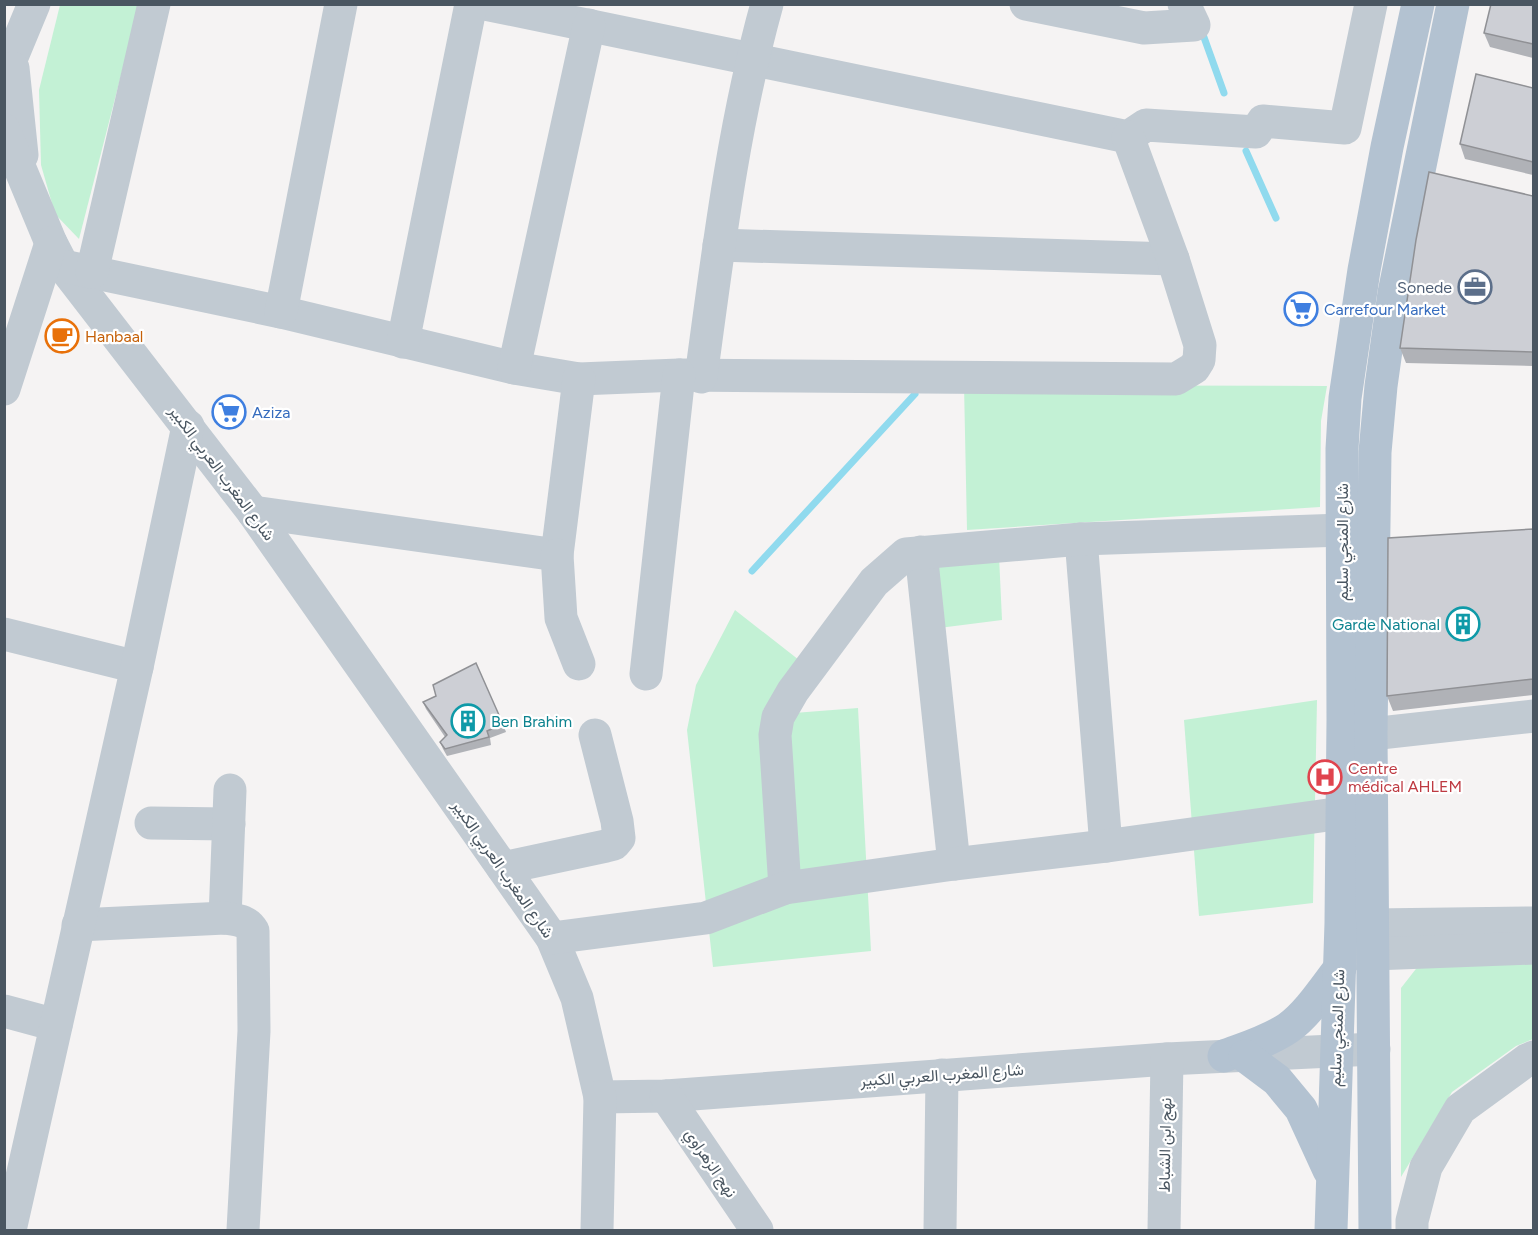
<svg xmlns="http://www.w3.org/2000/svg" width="1538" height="1235" font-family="Figtree,Vazirmatn,sans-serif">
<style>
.green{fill:#c3f1d5}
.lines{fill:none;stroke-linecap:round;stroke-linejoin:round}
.stream{stroke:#90daee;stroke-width:7}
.minor{stroke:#c1cad2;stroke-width:33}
.major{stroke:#b3c2d1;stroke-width:33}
.wall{fill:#b0b2b7}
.building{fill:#cdcfd5;stroke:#909195;stroke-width:1.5}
.labels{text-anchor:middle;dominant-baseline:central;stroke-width:4.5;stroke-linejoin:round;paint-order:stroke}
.service-label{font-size:16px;fill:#4e5e75;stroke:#fff;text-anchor:end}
.shop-label{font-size:16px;fill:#366cbe;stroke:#fff;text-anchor:start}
.food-label{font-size:16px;fill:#c56008;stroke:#fff;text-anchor:start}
.street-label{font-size:16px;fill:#4a5661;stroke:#fff}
.culture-label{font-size:16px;fill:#0d838f;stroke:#fff;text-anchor:end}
.health-label{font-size:16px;fill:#be3a42;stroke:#fff;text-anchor:start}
</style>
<rect width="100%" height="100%" fill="#f5f3f3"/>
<g class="green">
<path d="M60,5H139L79,239L55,214L41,165L39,90Z"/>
<path d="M964,385L1327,386L1321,421L1320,507L967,530Z"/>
<path d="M999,556L1002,620L939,628L933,562Z"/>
<path d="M735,610L799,660L763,710L794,713L858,708L871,951L713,967L687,730L696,685Z"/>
<path d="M1317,700L1313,903L1199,916L1184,720Z"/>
<path d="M1533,964V1039L1516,1046L1452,1092L1401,1177V988L1419,965Z"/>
</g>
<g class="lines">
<g class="stream">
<path d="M1201,29L1224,93"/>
<path d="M1246,151L1276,218"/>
<path d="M752,571L915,394"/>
</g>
<g class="minor">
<path d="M485,4L1128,137L1146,125L1256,132L1263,121L1345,128L1371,4"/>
<path d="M1026,4L1144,28L1194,25L1184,4"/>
<path d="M12,57L34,4"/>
<path d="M13,68L22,155"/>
<path d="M4,130L51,243L63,266L253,512L552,938L577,998L600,1097L666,1096L1167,1059L1374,1049"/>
<path d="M719,245L1173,259"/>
<path d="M63,266L281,312L514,368L579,379L679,375L1176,379L1194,368L1199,360L1200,345L1173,259L1128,137"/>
<path d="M92,272L154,4"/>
<path d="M281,312L341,4"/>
<path d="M403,342L471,4"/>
<path d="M514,368L589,25"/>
<path d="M701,377C718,252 733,126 767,4"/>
<path d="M4,389L51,243"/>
<path d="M253,512L557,555L579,379"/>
<path d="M1081,539L1106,846"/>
<path d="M921,552L954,864"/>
<path d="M557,555L561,618L579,664"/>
<path d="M4,634L137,667"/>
<path d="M646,674L679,375"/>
<path d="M1371,734L1534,716"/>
<path d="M151,823L229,824"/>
<path d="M503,868L606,846L614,844L619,838L617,821L595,735"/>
<path d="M785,888L775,735L778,717L793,691L874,582L906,554L1081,539L1343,530"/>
<path d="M225,918L230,790"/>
<path d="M1343,923L1373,925L1534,923"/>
<path d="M78,925L225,918C237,920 247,920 253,931L254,1031L243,1230"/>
<path d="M552,938L706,918L785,888L954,864L1106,846L1342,813"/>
<path d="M1343,953L1373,954L1534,948"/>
<path d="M4,1011L56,1025"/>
<path d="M666,1096L757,1230"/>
<path d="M10,1230L137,667L188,426"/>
<path d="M597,1230L600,1097"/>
<path d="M940,1230L942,1075"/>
<path d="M1164,1230L1167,1059"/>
<path d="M1412,1230V1221L1426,1167L1460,1109L1527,1060L1534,1057"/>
</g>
<g class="major">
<path d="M1224,1056C1245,1048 1269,1041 1288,1028C1308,1014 1325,987 1340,968"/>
<path d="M1245,1056L1277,1080L1301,1109L1329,1170"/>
<path d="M1331,1230L1341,923L1343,720L1342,449L1345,398L1364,270L1387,147L1418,4"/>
<path d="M1375,1230L1371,734L1375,452L1381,386L1394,293L1453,4"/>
</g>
</g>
<g class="wall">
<path d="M1533,4V58L1490,47L1484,33Z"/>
<path d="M1533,88V175L1465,159L1460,144Z"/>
<path d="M1533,196V366L1406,363L1400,348Z"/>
<path d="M1533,529V695L1393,711L1387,696Z"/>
<path d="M423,702L503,724L506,732L490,738L491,745L447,756L443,749L440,742L445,737L426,709Z"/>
</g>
<g class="building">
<path d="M1491,4H1533V44L1484,33Z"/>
<path d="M1476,74L1533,88V162L1460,144Z"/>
<path d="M1429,172L1533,196V352L1400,348L1416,240Z"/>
<path d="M1533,529V679L1387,696L1388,538Z"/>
<path d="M476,663L503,724L487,731L489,737L445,749L440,742L447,735L423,702L436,696L433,685Z"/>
</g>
<defs>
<g id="office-ring" transform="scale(1.725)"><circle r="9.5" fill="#fff" stroke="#5c6f8a" stroke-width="1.5"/><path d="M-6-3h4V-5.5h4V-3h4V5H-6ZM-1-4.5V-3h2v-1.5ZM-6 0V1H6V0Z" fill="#5c6f8a"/></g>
<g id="supermarket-ring" transform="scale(1.725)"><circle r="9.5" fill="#fff" stroke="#3f7fe0" stroke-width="1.5"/><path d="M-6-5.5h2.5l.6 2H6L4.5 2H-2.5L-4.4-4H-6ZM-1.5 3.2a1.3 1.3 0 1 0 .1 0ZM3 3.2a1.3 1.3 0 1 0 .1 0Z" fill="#3f7fe0"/></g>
<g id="cafe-ring" transform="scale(1.725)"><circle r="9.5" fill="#fff" stroke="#e8710a" stroke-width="1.5"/><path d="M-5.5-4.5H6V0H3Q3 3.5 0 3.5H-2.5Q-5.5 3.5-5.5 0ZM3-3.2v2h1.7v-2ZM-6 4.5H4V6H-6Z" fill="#e8710a"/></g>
<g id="building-ring" transform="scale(1.725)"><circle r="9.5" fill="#fff" stroke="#0f9aa8" stroke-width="1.5"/><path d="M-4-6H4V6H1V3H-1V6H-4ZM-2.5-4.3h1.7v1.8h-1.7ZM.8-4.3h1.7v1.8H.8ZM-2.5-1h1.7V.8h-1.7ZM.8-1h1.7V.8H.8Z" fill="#0f9aa8"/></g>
<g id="hospital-ring" transform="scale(1.725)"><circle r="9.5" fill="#fff" stroke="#e0444e" stroke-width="1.5"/><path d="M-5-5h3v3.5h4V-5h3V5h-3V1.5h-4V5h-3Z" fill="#e0444e"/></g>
</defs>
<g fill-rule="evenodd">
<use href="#office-ring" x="1475" y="287"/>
<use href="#supermarket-ring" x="1301" y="309"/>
<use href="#cafe-ring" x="62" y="336"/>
<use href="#supermarket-ring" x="229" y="412"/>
<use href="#building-ring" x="1463" y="624"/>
<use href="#building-ring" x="468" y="721"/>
<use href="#hospital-ring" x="1325" y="777"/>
</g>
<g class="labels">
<g class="service-label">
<text x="1452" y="287">Sonede</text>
</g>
<g class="shop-label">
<text x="1324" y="309">Carrefour Market</text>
<text x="252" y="412">Aziza</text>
</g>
<g class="food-label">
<text x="85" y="336">Hanbaal</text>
</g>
<g class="street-label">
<text transform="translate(222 473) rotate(53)">شارع المغرب العربي الكبير</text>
<text transform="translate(1342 542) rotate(-90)">شارع المنجي سليم</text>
<text transform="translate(503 869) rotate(55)">شارع المغرب العربي الكبير</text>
<text transform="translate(1337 1028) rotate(-88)">شارع المنجي سليم</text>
<text transform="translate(942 1075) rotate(-4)">شارع المغرب العربي الكبير</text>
<text transform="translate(1165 1145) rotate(-89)">نهج ابن الشباط</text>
<text transform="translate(711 1163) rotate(56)">نهج الزهراوي</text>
</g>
<g class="culture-label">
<text x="1440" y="624">Garde National</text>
<text x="491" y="721" text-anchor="start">Ben Brahim</text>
</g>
<g class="health-label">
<text x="1348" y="768">Centre<tspan x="1348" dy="18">médical AHLEM</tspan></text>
</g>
</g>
<rect width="1538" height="1235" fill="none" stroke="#4a5661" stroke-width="12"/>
</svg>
